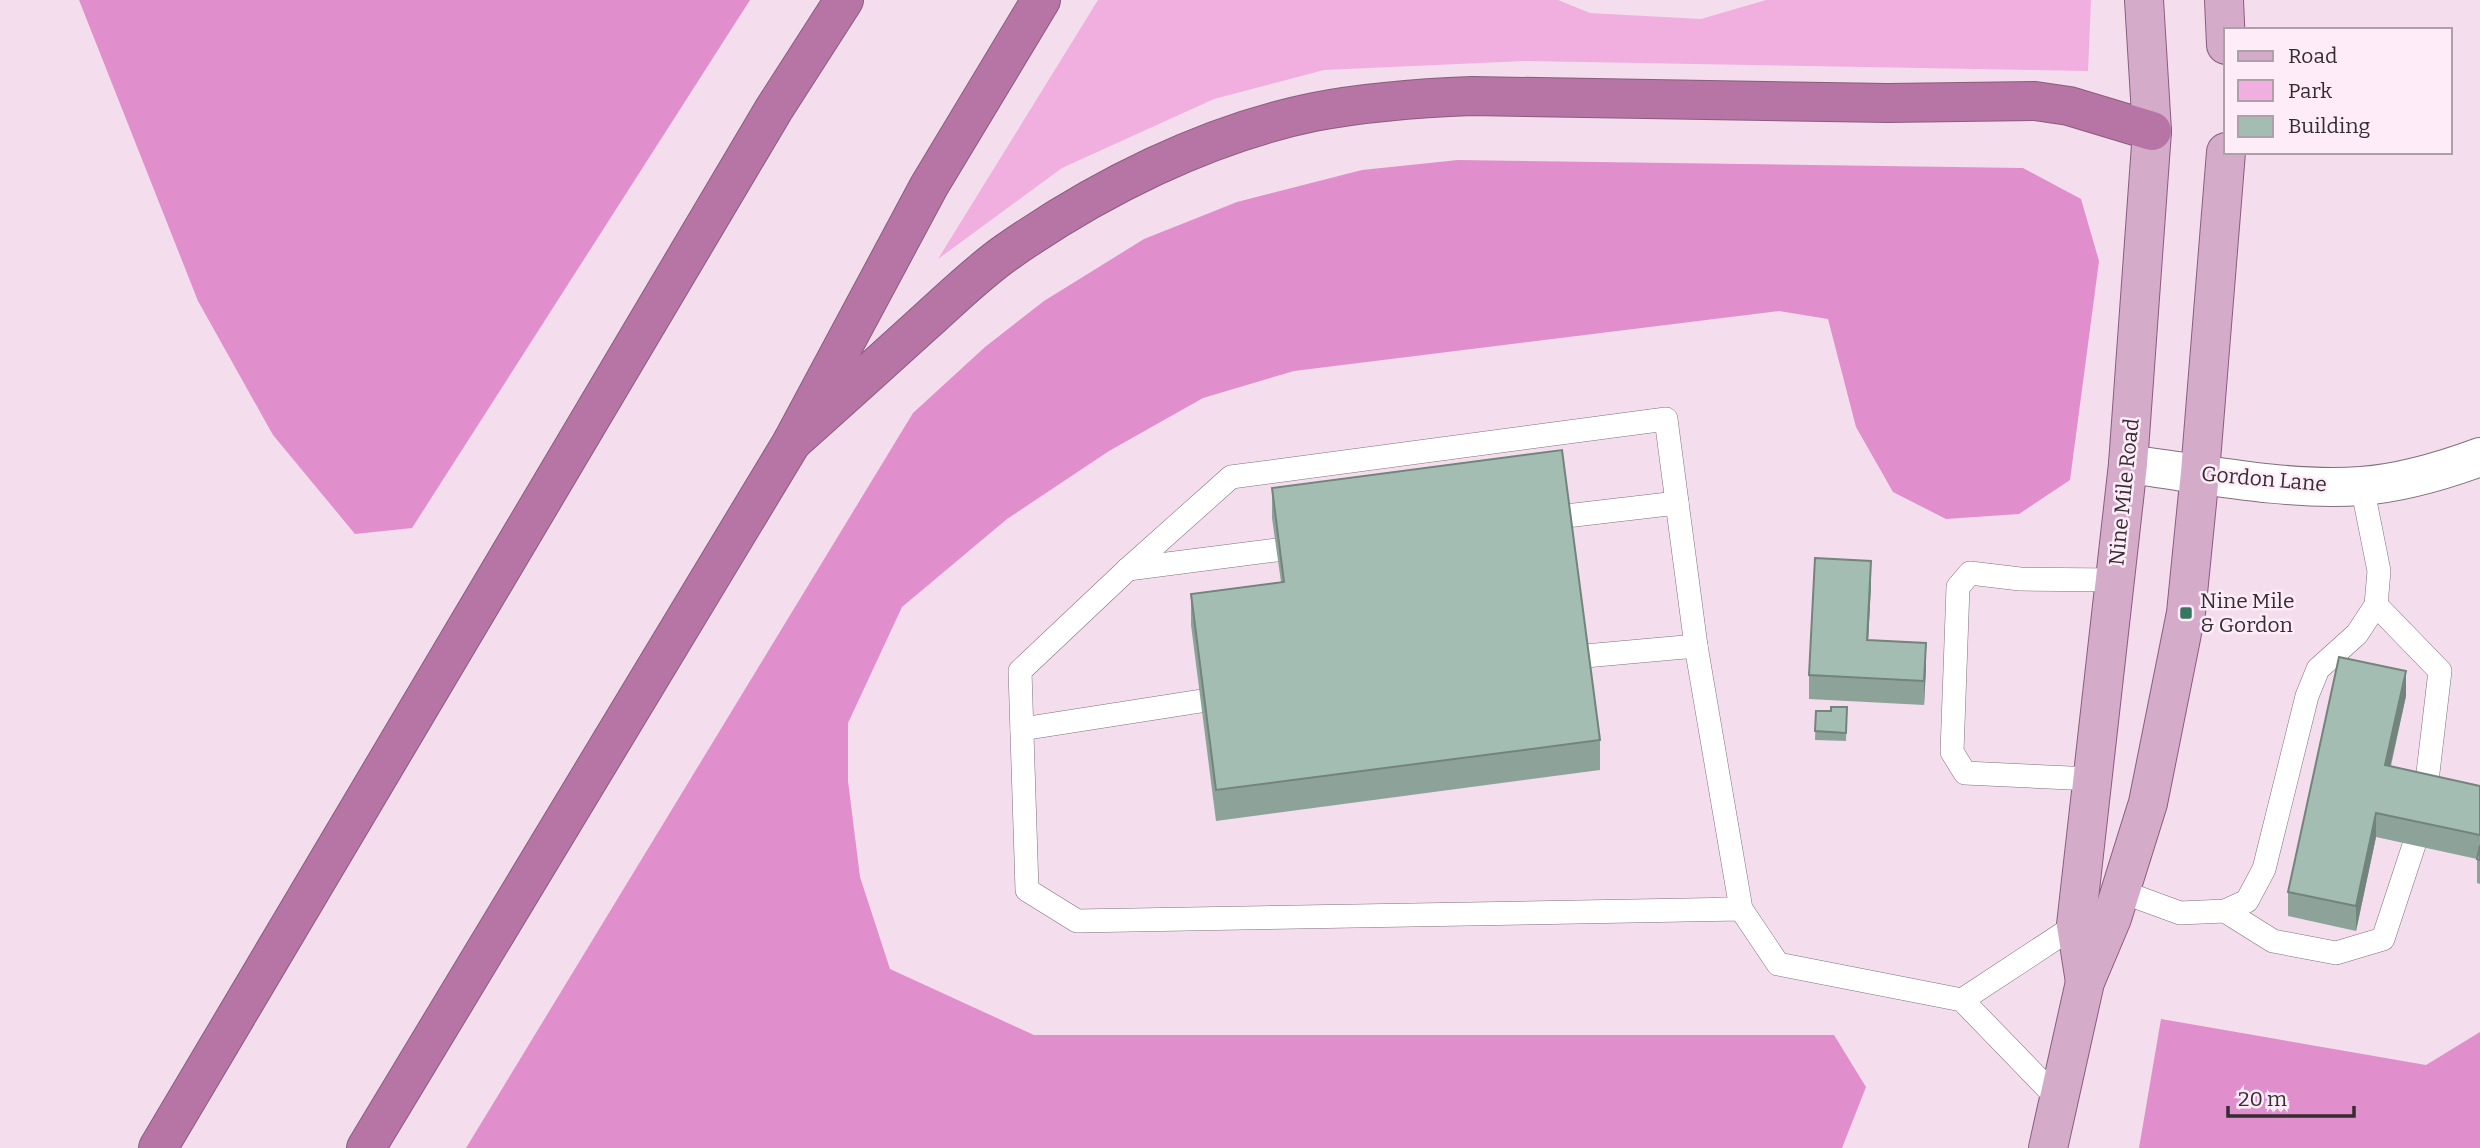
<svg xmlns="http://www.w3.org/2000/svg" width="2480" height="1148" font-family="Bitter,serif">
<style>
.green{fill:#f1afdf}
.forest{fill:#e18ecc}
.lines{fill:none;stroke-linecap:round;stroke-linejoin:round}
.lane-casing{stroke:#826f7c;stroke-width:24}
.street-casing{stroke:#826f7c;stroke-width:40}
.primary-casing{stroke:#8a5c7d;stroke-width:40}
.highway-casing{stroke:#8a5c7d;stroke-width:40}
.lane{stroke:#fff;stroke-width:23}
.street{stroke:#fff;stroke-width:38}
.primary{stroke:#d4acca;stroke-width:38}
.highway{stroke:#b775a6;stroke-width:38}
.wall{fill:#8da39a}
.shaded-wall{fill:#73847d}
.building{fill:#a4bdb3;stroke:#73847d;stroke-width:2}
.poi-dot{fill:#397662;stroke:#feedf9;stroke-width:2.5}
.labels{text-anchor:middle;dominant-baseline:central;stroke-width:5;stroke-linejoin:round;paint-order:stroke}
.street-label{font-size:21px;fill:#352d32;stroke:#feedf9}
.poi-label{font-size:21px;fill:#352d32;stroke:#feedf9;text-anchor:start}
</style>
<rect width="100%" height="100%" fill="#f4deed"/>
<path class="green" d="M1098,0H1558L1590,13L1701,19L1766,0H2091L2088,71L1525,61L1324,70L1214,99L1062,168L938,259Z"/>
<g class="forest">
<path d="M79,0H750L412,528L355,534L273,435L198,301Z"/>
<path d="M1458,160L2023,168L2081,199L2099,261L2070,480L2019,514L1946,519L1893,492L1856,427L1828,319L1779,311L1294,371L1203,398L1109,451L1007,519L902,607L848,723V781L860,877L890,969L1034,1035H1834L1866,1087L1842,1148H466L913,413L985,347L1044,301L1144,239L1237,202L1362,170Z"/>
<path d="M2161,1019L2426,1065L2480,1032V1148H2139Z"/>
</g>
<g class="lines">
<g class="lane-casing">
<g id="lane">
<path d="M1566,516L1677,503"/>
<path d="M1128,569L1276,550"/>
<path d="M2376,605L2440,671L2425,798"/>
<path d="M1585,656L1696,646"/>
<path d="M1022,729L1201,701"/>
<path d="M2092,779L1965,773L1952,752L1958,587L1970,573L2020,579L2115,580"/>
<path d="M2120,891L2180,913L2225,911L2247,901L2264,869L2307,696L2318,669L2357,634L2376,605L2379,571L2362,486"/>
<path d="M1741,909L1696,646L1666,419L1231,477L1128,569L1020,671L1027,890L1077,921L1741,909L1778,964L1962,1000L2060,1101"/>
<path d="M2225,911L2273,941L2336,953L2383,939L2414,845"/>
<path d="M1962,1000L2076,925"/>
</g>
</g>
<g class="street-casing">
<path id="street" d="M2128,464C2205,474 2284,491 2361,486C2402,483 2442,471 2480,457"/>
</g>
<g class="primary-casing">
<g id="primary">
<path d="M2224,0L2226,45"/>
<path d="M2085,982L2076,925L2128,464L2152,131L2144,0"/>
<path d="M2048,1148L2085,982L2112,918L2148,803L2186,613L2200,473L2226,152"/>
</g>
</g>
<g class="highway-casing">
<g id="highway">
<path d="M792,442C836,403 879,364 922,325C950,300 977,273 1007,252C1097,189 1206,134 1314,112C1366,102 1419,98 1472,96L1888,103L2035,101L2069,106L2152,131"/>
<path d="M158,1148L774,109L844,0"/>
<path d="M366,1148L792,442L929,186L1041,0"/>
</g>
</g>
<use href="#lane" class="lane"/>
<use href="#street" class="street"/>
<use href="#primary" class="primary"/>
<use href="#highway" class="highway"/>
</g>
<g class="wall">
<path d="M1272,488L1600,740V770L1216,821L1191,625V594L1281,582L1272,518Z"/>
<path d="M1871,585L1868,640L1926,667L1924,705L1809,699V675Z"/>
<path d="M2406,696L2391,766L2480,786V884L2477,883V859L2376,837L2356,931L2288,916V892Z"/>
<path d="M1847,707L1846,741L1815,740L1816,711H1831Z"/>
</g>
<g class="shaded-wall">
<path d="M1871,561V585L1867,664V640Z"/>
<path d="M1926,643V667L1924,705V681Z"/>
<path d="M2406,671V696L2385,789V765Z"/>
<path d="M2376,813V837L2356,931V906Z"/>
</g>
<g class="building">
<path d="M1562,450L1600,740L1216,790L1191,594L1284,582L1272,488Z"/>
<path d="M1815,558L1871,561L1867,640L1926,643L1924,681L1809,675Z"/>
<path d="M2339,657L2406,671L2385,765L2480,786V835L2376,813L2356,906L2288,892Z"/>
<path d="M1831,707H1847L1846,733L1815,731L1816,711H1831Z"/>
<path d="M2480,845V860L2477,859Z"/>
</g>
<rect class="poi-dot" x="2179" y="606" width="14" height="14" rx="3.5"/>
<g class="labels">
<g class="street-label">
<text transform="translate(2264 479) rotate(5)">Gordon Lane</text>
<text transform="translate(2124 492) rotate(-84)">Nine Mile Road</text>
</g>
<g class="poi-label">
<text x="2200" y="601">Nine Mile<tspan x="2200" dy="24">&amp; Gordon</tspan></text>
</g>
</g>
<rect x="2224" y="28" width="228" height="126" fill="#feedf9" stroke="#aea0a9" stroke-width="2"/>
<rect x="2238" y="51" width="35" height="10" fill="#d4acca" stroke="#aea0a9" stroke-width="2"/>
<text x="2288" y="63" font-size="21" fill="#352d32">Road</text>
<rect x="2238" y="80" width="35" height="21" fill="#f1afdf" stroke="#aea0a9" stroke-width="2"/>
<text x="2288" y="98" font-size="21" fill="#352d32">Park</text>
<rect x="2238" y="116" width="35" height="21" fill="#a4bdb3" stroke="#aea0a9" stroke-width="2"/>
<text x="2288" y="133" font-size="21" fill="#352d32">Building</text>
<path d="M2228 1106v10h126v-10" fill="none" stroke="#352d32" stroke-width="3.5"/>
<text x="2238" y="1106" font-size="21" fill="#352d32" stroke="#feedf9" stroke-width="5" paint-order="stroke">20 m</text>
</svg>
